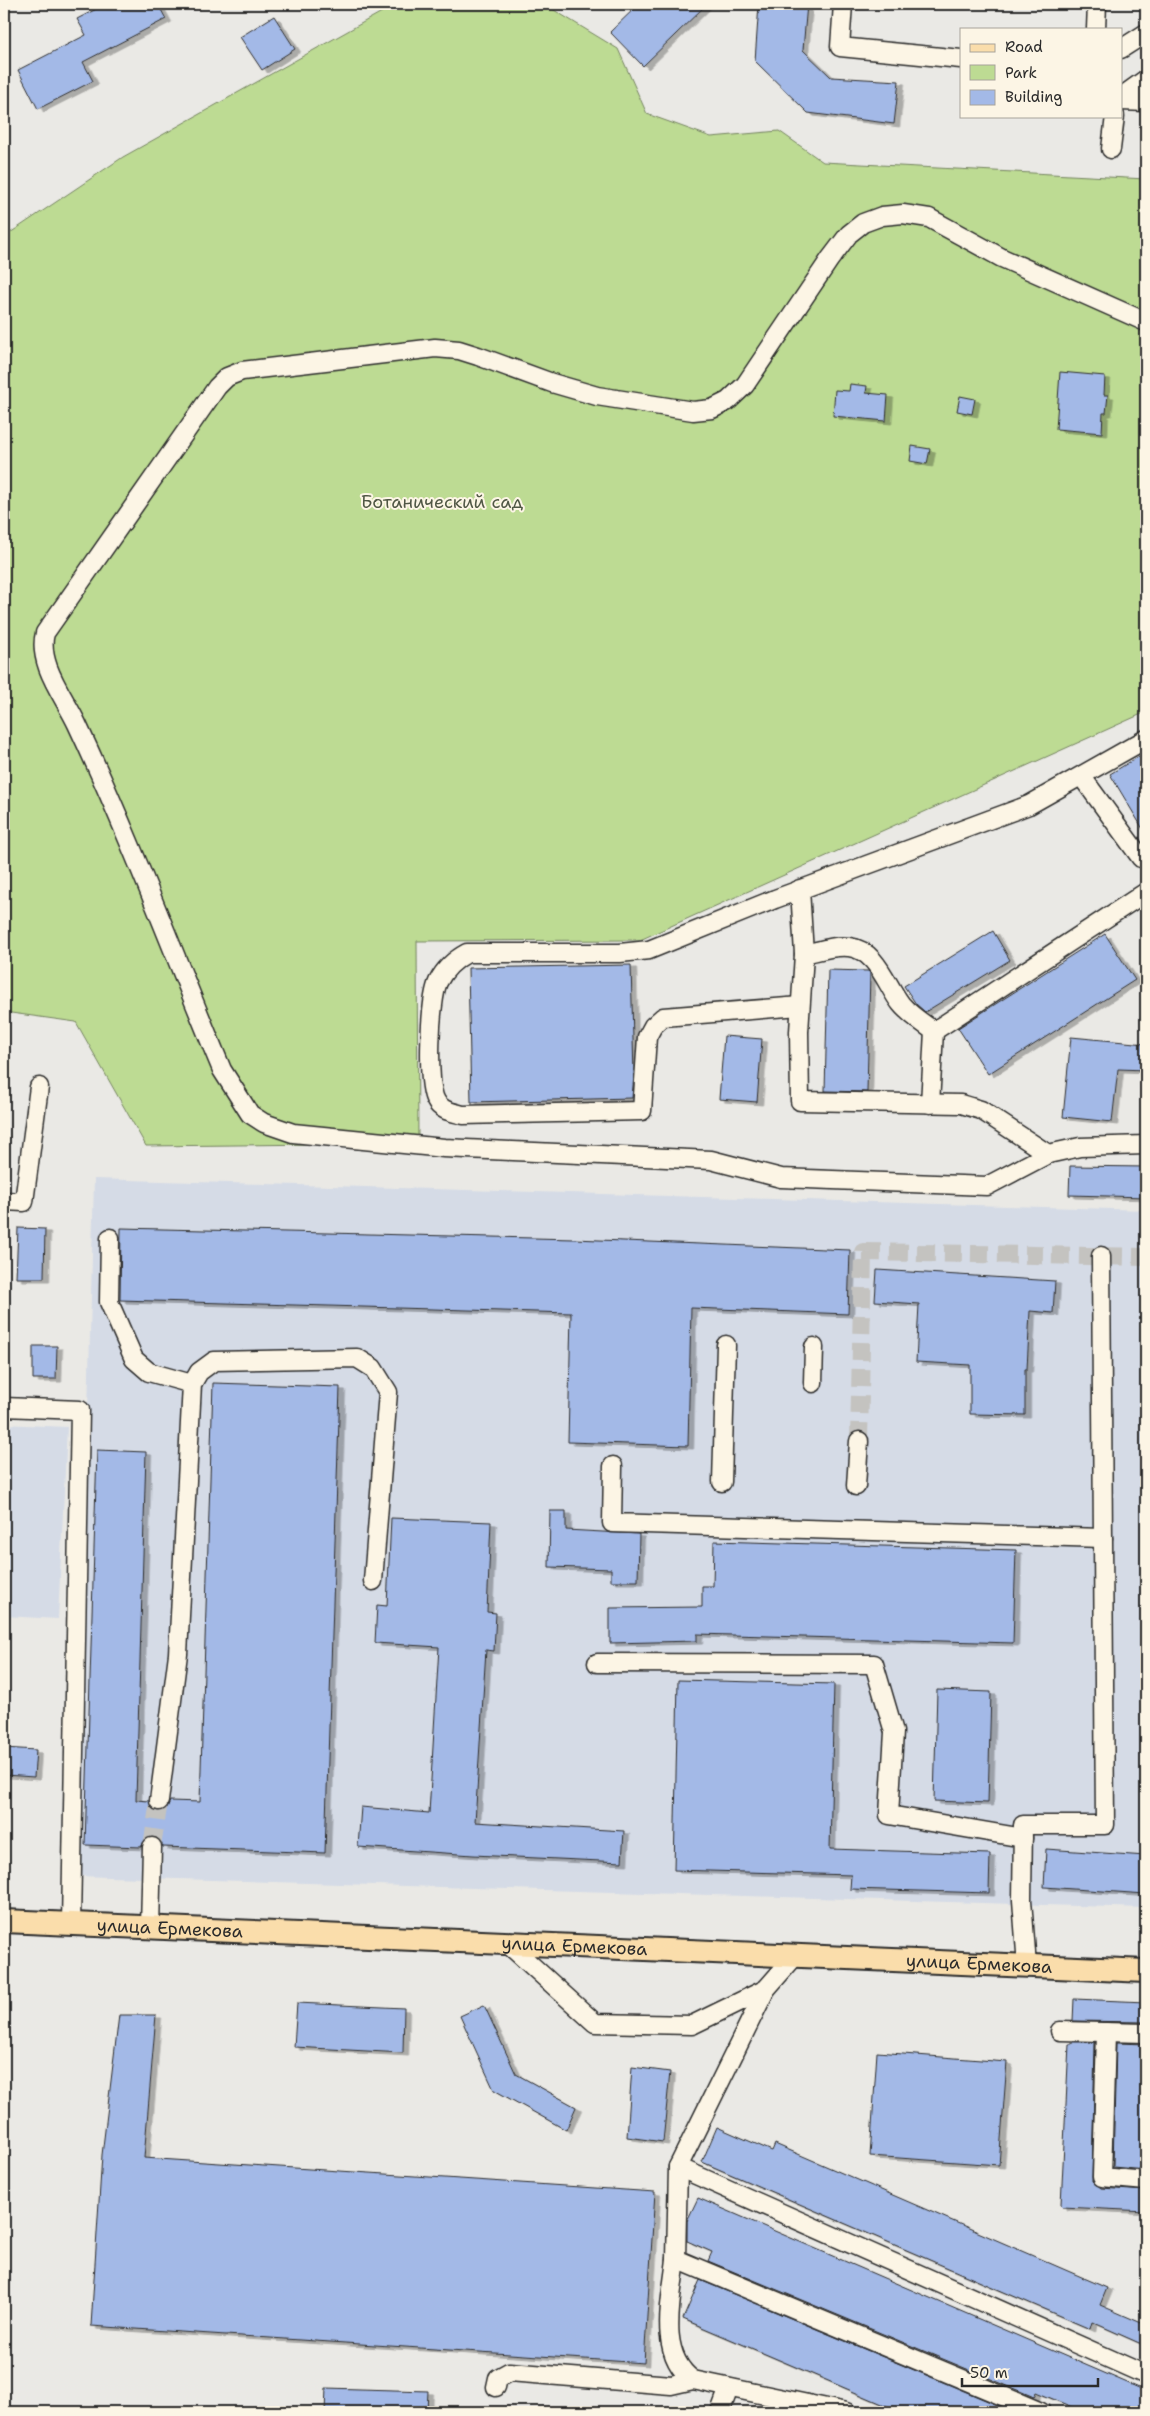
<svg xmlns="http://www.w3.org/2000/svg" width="1150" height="2416" font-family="'Shantell Sans',sans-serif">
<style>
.built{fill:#d5dbe6}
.green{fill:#bddb93;stroke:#74835f}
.building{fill:#a3b9e7;stroke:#2b2b2b;filter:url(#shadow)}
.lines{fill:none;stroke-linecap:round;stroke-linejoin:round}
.minor-tunnel{stroke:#c4c3c0;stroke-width:18;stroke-dasharray:18 9;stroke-linecap:butt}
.minor-casing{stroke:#2b2b2b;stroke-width:21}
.major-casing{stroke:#2b2b2b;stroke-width:26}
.minor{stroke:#fcf5e5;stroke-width:18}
.major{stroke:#faddab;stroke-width:22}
.labels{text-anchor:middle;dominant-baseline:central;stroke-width:4;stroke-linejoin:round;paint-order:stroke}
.park-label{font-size:18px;fill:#505745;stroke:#fcf5e5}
.street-label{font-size:18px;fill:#2b2b2b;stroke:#fcf5e5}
</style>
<defs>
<filter id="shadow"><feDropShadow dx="5.5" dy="3" stdDeviation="0" flood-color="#0004"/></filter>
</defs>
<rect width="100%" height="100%" fill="#eae9e5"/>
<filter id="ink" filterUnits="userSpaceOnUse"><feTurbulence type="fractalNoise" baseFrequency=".02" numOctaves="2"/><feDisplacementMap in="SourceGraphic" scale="10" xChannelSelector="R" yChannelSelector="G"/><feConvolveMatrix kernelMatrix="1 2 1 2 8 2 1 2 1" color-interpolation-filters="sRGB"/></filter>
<g filter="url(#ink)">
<g class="built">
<path d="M94,1179L1146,1210V1908L76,1876Z"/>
<path d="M4,1424L67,1427L58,1619L4,1616Z"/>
</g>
<path class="green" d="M396,4H544L618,49L647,114L711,137L779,131L823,162L1146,179V712L640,940L417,941L418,1143L146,1146L76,1022L4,1012V237L123,157Z"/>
<g class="building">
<path d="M106,4H158L166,19L83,62L93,81L38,109L18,70L86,35L77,19Z"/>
<path d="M639,4H707L643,66L610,32Z"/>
<path d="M759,4H807L803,50L831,77L899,81L894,124L808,113L755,61Z"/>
<path d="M274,16L295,49L262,70L240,37Z"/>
<path d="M1060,372L1105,376L1104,395H1108L1106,413H1103L1102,433L1056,429Z"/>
<path d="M850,384L867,386L866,393L888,395L886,421L833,416L835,390L849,391Z"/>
<path d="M960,396L975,399L972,414L957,411Z"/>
<path d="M912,446L930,449L927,464L910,461Z"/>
<path d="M1146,752V834L1110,774Z"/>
<path d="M993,931L1010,960L925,1012L916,1004L904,986Z"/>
<path d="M1105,934L1135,980L988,1074L958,1028Z"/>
<path d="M631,965L634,1075L632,1098L471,1102L468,968Z"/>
<path d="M828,970L868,971L870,973L867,1092L825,1091Z"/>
<path d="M724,1036L762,1039L757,1102L719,1099Z"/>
<path d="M1071,1037L1146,1044V1070L1118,1069L1112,1122L1063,1117Z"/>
<path d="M1070,1166L1146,1167V1197L1069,1195Z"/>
<path d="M18,1228L45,1229L44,1278H16Z"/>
<path d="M121,1228L574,1239L850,1250L848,1314L691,1308L688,1446L568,1442L571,1313L120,1300Z"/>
<path d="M877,1270L1055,1281L1053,1313L1030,1311L1027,1369H1025V1415L970,1414V1365L916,1362L919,1304L875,1301Z"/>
<path d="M33,1346H57L56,1379H33Z"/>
<path d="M213,1383L340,1387L325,1853L163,1847L161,1842L153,1836L147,1838L141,1847L85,1845L97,1450L146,1452L136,1800L149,1801L152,1809L158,1812L167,1808L170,1801L200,1802Z"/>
<path d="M550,1511H566V1530L639,1534L638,1581H611V1569L549,1567Z"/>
<path d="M391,1518L491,1522L487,1612L496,1613L494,1651L486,1650L475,1822L624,1831L622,1862L473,1855L358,1847L361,1807L429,1813L439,1647L375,1643L377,1605L387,1606Z"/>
<path d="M714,1541L1016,1550L1013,1643L697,1634V1641L610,1643V1608L702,1607V1586H713Z"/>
<path d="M678,1680L834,1684L830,1849L990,1854L989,1893L850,1889L851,1875L674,1870Z"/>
<path d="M937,1690L991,1692L988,1803L934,1801Z"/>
<path d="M4,1748L36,1750L34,1777L4,1775Z"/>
<path d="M1046,1849L1146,1856V1894L1044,1887Z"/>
<path d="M1074,1999L1146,2002V2022L1073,2021Z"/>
<path d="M297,2003L404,2008L403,2053L294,2047Z"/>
<path d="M484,2005L516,2074L576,2107L566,2130L494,2090L460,2016Z"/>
<path d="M119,2015H156L144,2158L655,2192L644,2363L91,2326L102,2155Z"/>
<path d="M1072,2042H1095L1092,2181L1101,2188L1146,2191V2211L1062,2207L1061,2204L1069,2044H1072Z"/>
<path d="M1116,2043L1146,2044V2170L1113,2167Z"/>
<path d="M877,2052L1007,2062L999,2165L870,2156Z"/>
<path d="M632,2067L670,2072L663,2142L627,2137Z"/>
<path d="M717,2127L772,2151L775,2144L1107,2288L1100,2305L1146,2325V2346L1092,2322L1090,2329L702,2162Z"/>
<path d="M698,2198L1146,2391V2412H1084L1036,2392L1034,2397L708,2261L712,2252L687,2241V2221Z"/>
<path d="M700,2280L1014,2412H901L683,2319Z"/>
<path d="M326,2388L428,2391L427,2412H325Z"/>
</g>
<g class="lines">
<g class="minor-tunnel">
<path d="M859,1441L863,1252L1146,1257"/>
<path d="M152,1847L159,1801"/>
</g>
<g class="minor-casing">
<g id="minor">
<path d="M843,4L840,47L961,59"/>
<path d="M1096,29L1097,4"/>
<path d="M1121,49L1146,33"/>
<path d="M1121,97L1146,79"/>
<path d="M1121,101L1146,102"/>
<path d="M1111,149L1115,116"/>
<path d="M1146,322L1002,258L929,218L903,214L882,216L863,223L849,234L830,259L745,385L728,401L712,409L693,411L597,396L552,383L478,356L459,350L435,348L242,371L227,377L217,387L45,633C37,664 64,696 77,724C130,837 174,955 222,1070L250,1114L264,1123L293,1133L444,1148L711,1160L781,1178L987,1186L1048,1154L1080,1147L1146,1145"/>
<path d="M1082,777L1141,858"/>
<path d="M800,889L804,954L799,1032L800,1101L961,1104L981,1110L1048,1154"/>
<path d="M804,954C818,951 834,945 849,947C877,950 886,985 901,1004C910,1015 923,1023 934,1031"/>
<path d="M800,1006L663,1017L653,1026L647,1037L642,1111L463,1115C453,1112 441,1111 436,1101C426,1085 430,999 438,982C445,968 454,960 467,953H620L649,950L775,899L1029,805L1146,739"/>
<path d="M934,1031L1146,892"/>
<path d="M930,1104L934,1031"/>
<path d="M4,1201L24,1202L39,1087"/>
<path d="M110,1238L109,1302L134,1359L149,1372L192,1384"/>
<path d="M813,1383L814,1347"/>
<path d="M4,1407L80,1410L71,1924"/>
<path d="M613,1466L612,1523L1103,1538"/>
<path d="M722,1482L726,1345"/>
<path d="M856,1486L859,1441"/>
<path d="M597,1663L874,1664L894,1732L889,1815L1023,1838"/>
<path d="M159,1801L178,1654L192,1384L199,1372L214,1361L357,1358L373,1368L388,1392L373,1581"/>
<path d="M150,1928L152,1847"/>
<path d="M508,1944L595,2023L692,2025L766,1989L795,1956"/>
<path d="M1027,1966L1022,1900L1023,1825H1105L1101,1256"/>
<path d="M766,1989L678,2167L676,2259L1041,2412"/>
<path d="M1060,2031L1146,2033"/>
<path d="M1106,2032L1102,2177L1146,2181"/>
<path d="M678,2167L1146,2375"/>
<path d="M676,2259C672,2298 656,2353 693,2380L846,2412"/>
<path d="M496,2387L498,2378L509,2372L671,2385L693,2380"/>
<path d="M720,2412L729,2388"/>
</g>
</g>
<g class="major-casing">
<g id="major">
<path id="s1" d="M4,1921L1146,1971"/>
</g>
</g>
<use href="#minor" class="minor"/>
<use href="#major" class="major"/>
</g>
</g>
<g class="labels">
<g class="park-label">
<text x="442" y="502">Ботанический сад</text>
</g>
<g class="street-label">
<text stroke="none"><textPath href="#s1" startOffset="166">улица Ермекова</textPath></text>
<text stroke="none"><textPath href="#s1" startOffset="571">улица Ермекова</textPath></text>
<text stroke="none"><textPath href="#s1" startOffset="976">улица Ермекова</textPath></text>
</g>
</g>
<rect width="1150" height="2416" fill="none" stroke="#fcf5e5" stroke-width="20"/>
<rect x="10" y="10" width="1130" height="2396" fill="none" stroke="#2b2b2b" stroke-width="2" filter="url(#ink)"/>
<rect x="960" y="28" width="162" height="90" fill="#fcf5e5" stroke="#a8a49b"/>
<rect x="970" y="44" width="25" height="8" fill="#faddab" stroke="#a8a49b"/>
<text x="1005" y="52" font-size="15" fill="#2b2b2b">Road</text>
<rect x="970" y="65" width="25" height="15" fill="#bddb93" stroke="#a8a49b"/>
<text x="1005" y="78" font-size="15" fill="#2b2b2b">Park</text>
<rect x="970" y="90" width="25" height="15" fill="#a3b9e7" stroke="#a8a49b"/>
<text x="1005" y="102" font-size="15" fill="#2b2b2b">Building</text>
<path d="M962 2378v8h136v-8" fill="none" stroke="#2b2b2b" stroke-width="2.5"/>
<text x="970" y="2378" font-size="15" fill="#2b2b2b" stroke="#fcf5e5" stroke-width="4" paint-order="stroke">50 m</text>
</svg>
